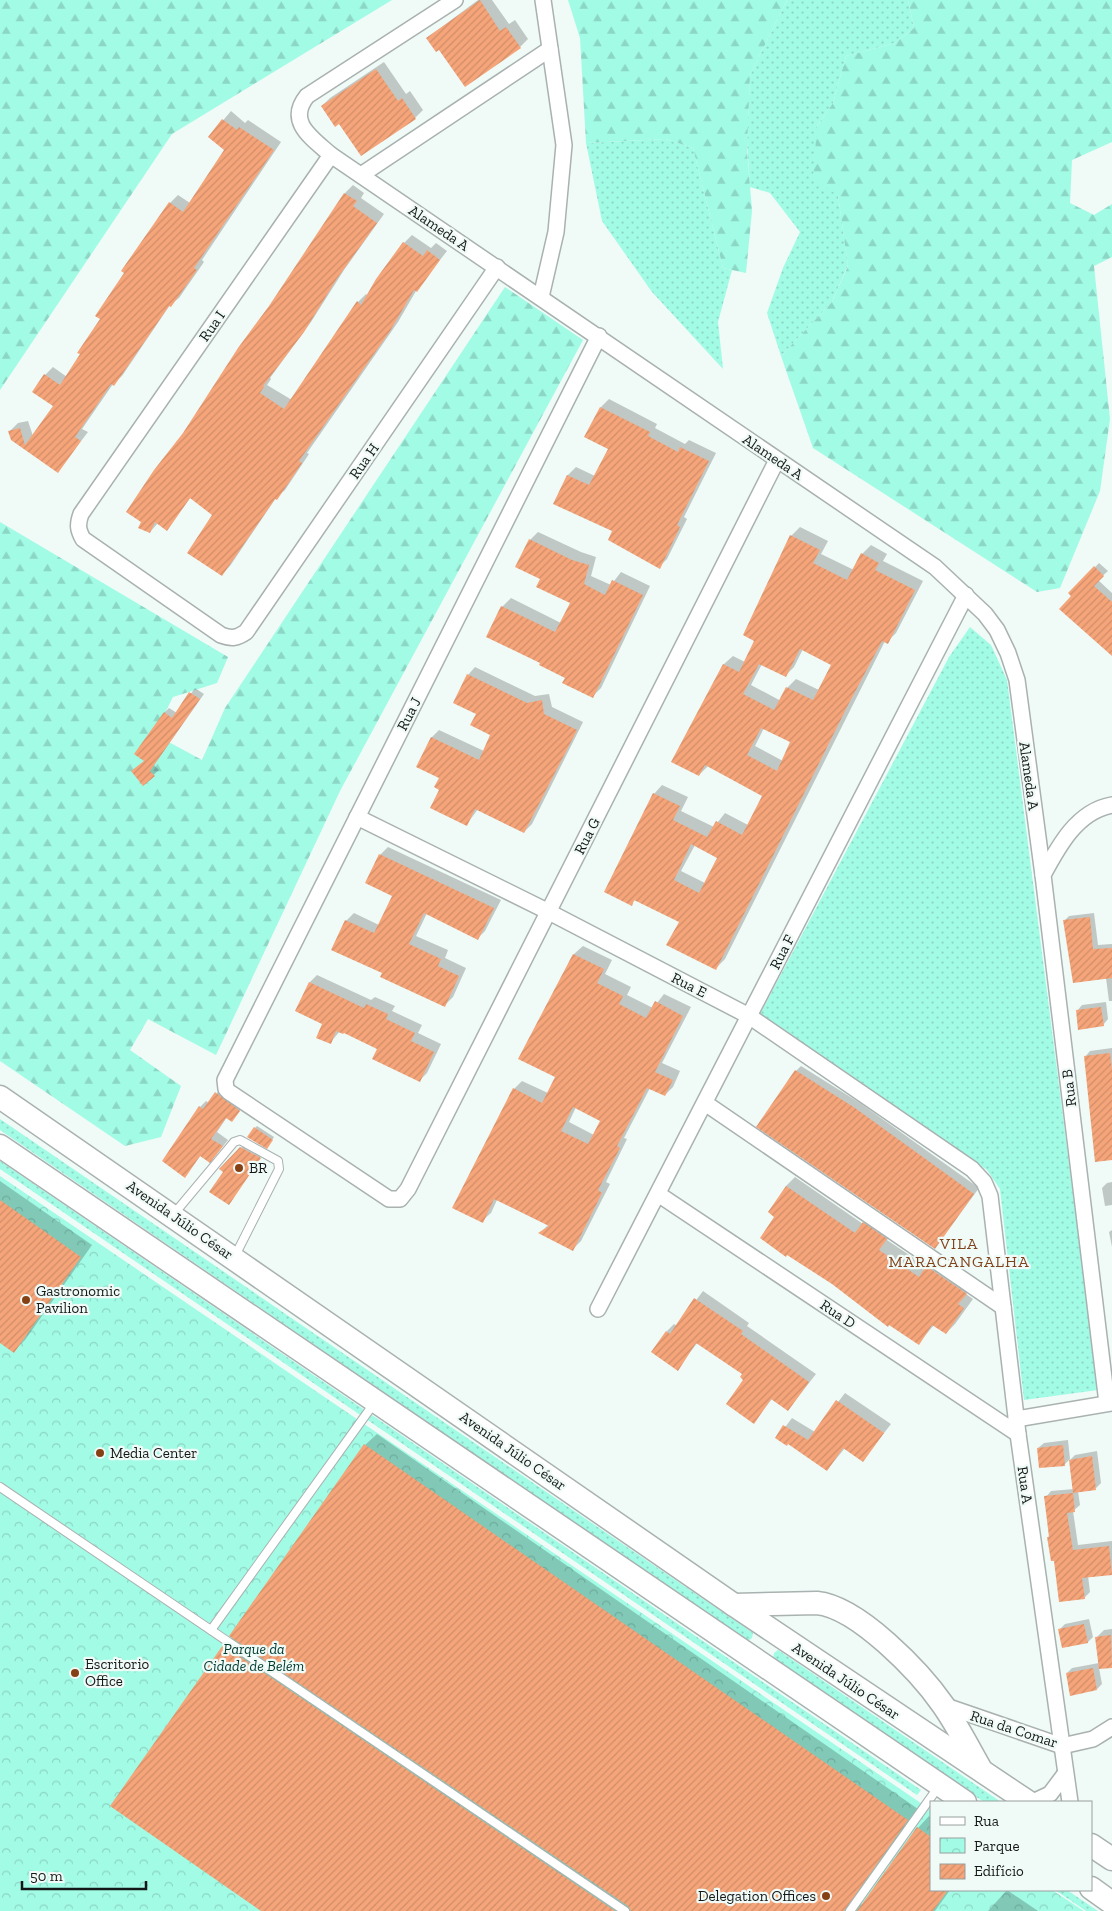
<svg xmlns="http://www.w3.org/2000/svg" width="1112" height="1911" font-family="'Zilla Slab',serif">
<style>
.grass{fill:url(#grass-dots)}
.forest{fill:url(#forest-firs)}
.park{fill:url(#park-crowns)}
.shadow{fill:#0003;fill-rule:evenodd}
.building{fill:url(#building-hatch);fill-rule:evenodd}
.lines{fill:none;stroke-linecap:round;stroke-linejoin:round}
.lane-casing{stroke:#a9b2b0;stroke-width:10}
.street-casing{stroke:#a9b2b0;stroke-width:18}
.primary-casing{stroke:#a9b2b0;stroke-width:25}
.lane{stroke:#fff;stroke-width:8}
.street{stroke:#fff;stroke-width:15}
.primary{stroke:#fff;stroke-width:22}
.poi-dot{fill:#854114;stroke:#f0faf7;stroke-width:2}
.labels{text-anchor:middle;dominant-baseline:central;stroke-width:4.5;stroke-linejoin:round;paint-order:stroke}
.street-label{font-size:15px;fill:#151818;stroke:#f0faf7}
.poi-label{font-size:15px;fill:#151818;stroke:#f0faf7;text-anchor:start}
.park-label{font-size:15px;font-style:italic;fill:#01392f;stroke:#f0faf7}
.neighbourhood-label{font-size:16px;letter-spacing:1px;fill:#81431c;stroke:#f0faf7}
</style>
<defs>
<pattern id="grass-dots" width="8" height="8" patternUnits="userSpaceOnUse" patternTransform="scale(1.25)"><rect width="8" height="8" fill="#a2fbe5"/><path d="M2 2h.1M6 6h.1" fill="none" stroke="#8bd6c4" stroke-width="1.8" stroke-linecap="round"/></pattern>
<pattern id="forest-firs" width="22" height="20" patternUnits="userSpaceOnUse" patternTransform="scale(1.25)"><rect width="22" height="20" fill="#a2fbe5"/><path d="M5 1l3.5 6h-7zM16 11l3.5 6h-7z" fill="#8bd6c4"/></pattern>
<pattern id="park-crowns" width="20" height="18" patternUnits="userSpaceOnUse" patternTransform="scale(1.25)"><rect width="20" height="18" fill="#a2fbe5"/><path d="M2 6a3 3 0 1 1 6 0M12 15a3 3 0 1 1 6 0" fill="none" stroke="#8bd6c4"/></pattern>
<pattern id="building-hatch" width="6" height="6" patternUnits="userSpaceOnUse" patternTransform="scale(1.25)"><rect width="6" height="6" fill="#f5a579"/><path d="M-1 1l2-2M0 6l6-6M5 7l2-2" fill="none" stroke="#d18d68"/></pattern>
</defs>
<rect width="100%" height="100%" fill="#f0faf7"/>
<g class="grass">
<path d="M787,0H908L914,28L895,43L846,56L833,103L817,126L838,195L848,265L832,302L781,356L767,313L783,268L800,232L770,193L750,187L747,142L750,75Z"/>
<path d="M666,139L693,148L723,268L732,270L718,322L723,369L652,292L602,221L586,143Z"/>
<path d="M970,627L991,645L1007,680L1098,1390L1024,1400L1000,1189L987,1170L760,1014L949,657Z"/>
<path d="M0,1119L753,1633L752,1638L748,1641L0,1130Z"/>
<path d="M0,1161L921,1790L917,1795L0,1169Z"/>
<path d="M778,1650L1001,1802H984L773,1659L774,1653Z"/>
<path d="M1055,1890H1067L1098,1911H1086Z"/>
</g>
<g class="forest">
<path d="M0,0H392L172,134L0,390Z"/>
<path d="M568,0H787L750,75L747,150L752,211L746,273L723,268L693,148L666,139L586,143L580,38Z"/>
<path d="M908,0H1112V142L1072,160L1070,203L1094,215L1112,204V257L1094,266L1110,419L1100,491L1060,588L1037,592L813,448L781,356L832,302L848,266L838,195L813,180L817,126L833,103L846,56L895,43L914,28Z"/>
<path d="M505,287L583,340L340,791L216,1055L148,1019L130,1050L181,1086L161,1137L125,1146L0,1061V522L228,657L217,683L173,697L154,734L202,760L225,708Z"/>
</g>
<path class="park" d="M0,1176L931,1810V1890H1052L1084,1911H0Z"/>
<g class="shadow">
<path d="M478,0H492L509,24L515,20L528,39L520,47L439,48L427,38Z"/>
<path d="M384,62L406,94L410,91L423,110L415,118L339,122L322,106L330,98Z"/>
<path d="M231,111L245,123L248,120L281,142L202,260L204,262L179,298L170,305L122,376L113,384L82,429L88,432L58,471L12,440L10,431L18,423L28,421L33,436L54,406L45,375L53,367L67,377L170,203L178,195L190,203L226,150L209,137Z"/>
<path d="M353,185L364,193L361,198L384,214L344,270L311,322L270,378L271,379L267,385L292,400L358,302L366,294L368,296L404,243L412,235L431,248L436,243L447,251L416,291L398,322L307,453L309,454L285,490L276,498L230,566L222,574L214,514L191,497L167,529L158,523L150,532L184,434L345,193Z"/>
<path d="M609,399L657,424L655,428L685,444L689,440L716,453L684,517L687,519L667,559L659,567L614,531L555,504L568,475L576,467L595,476L609,448L586,437L601,407Z"/>
<path d="M800,527L828,541L821,554L854,570L862,554L871,545L887,554L883,561L923,581L896,633L887,642L885,641L725,959L716,968L681,922L636,899L631,904L654,794L662,785L688,797L681,811L714,827L725,813L748,825L764,796L708,766L699,775L673,761L724,664L733,656L745,662L755,640L791,536ZM803,649L832,664L819,690L796,679L787,688L781,701L751,685L762,664L785,676L794,667ZM764,728L792,741L783,761L755,746ZM695,845L718,857L705,883L681,871Z"/>
<path d="M538,532L581,552L596,557L591,576L611,585L621,572L650,586L601,688L593,696L542,662L502,607L511,598L561,623L571,603L541,578L530,540Z"/>
<path d="M1099,563L1108,571L1098,580L1112,593V654L1070,593Z"/>
<path d="M475,667L535,696L549,694L552,707L583,722L532,824L524,832L478,809L467,824L441,789V777L418,766L432,737L439,730L484,751L492,734L477,714L468,675Z"/>
<path d="M195,688L204,694L154,765L159,770L143,784L146,760L165,712L169,708L177,713Z"/>
<path d="M388,847L501,900L485,931L477,939L427,913L416,936L448,950L445,958L466,968L453,997L445,1005L384,973L346,921L354,913L379,925L393,895L380,855Z"/>
<path d="M1094,913L1098,945L1112,944V1001H1109L1106,978L1064,921L1069,916Z"/>
<path d="M583,946L612,960L605,974L631,987L627,995L653,1008L664,994L691,1007L662,1063L680,1071L673,1087L665,1095L650,1088L624,1138L627,1139L606,1182L610,1184L581,1241L573,1249L540,1233L548,1225L497,1200L491,1213L482,1221L514,1089L522,1081L548,1093L556,1076L520,1058L574,954ZM576,1107L602,1120L594,1135L569,1122Z"/>
<path d="M317,975L371,1000L375,997L395,1006L392,1011L422,1025L418,1033L441,1044L427,1073L419,1081L378,1048L344,1032L340,1031L330,1043L323,1024L296,1011L310,982Z"/>
<path d="M1106,1002L1108,1019L1103,1025L1077,1011L1082,1005Z"/>
<path d="M1112,1048V1159L1085,1057L1090,1051Z"/>
<path d="M801,1066L860,1103L979,1188L935,1248L796,1071Z"/>
<path d="M222,1087L245,1104L232,1120L227,1117L217,1132L228,1140L216,1155H201L185,1176L200,1107L206,1101L209,1103Z"/>
<path d="M257,1126L274,1137L269,1145L255,1128Z"/>
<path d="M244,1145L262,1155L231,1201L225,1172L221,1169Z"/>
<path d="M795,1177L863,1224L873,1214L895,1229L887,1240L927,1267L936,1258L974,1285L966,1294L973,1299L955,1324L946,1333L934,1325L918,1344L776,1216L786,1186Z"/>
<path d="M0,1181L92,1245L25,1340L14,1351L0,1341Z"/>
<path d="M1112,1182V1205L1105,1206L1102,1188L1107,1183Z"/>
<path d="M1112,1230V1247L1109,1232Z"/>
<path d="M703,1291L749,1323L747,1326L816,1374L788,1410L772,1399L754,1422L744,1373L698,1342L677,1369L667,1331L674,1324L677,1326Z"/>
<path d="M845,1393L891,1424L863,1460L845,1448L827,1470L789,1443L777,1438L792,1418L815,1432Z"/>
<path d="M377,1434L918,1809L856,1895L855,1901L859,1905L863,1904L918,1828L929,1816L931,1818V1890H950L935,1911H263L224,1646L233,1637L231,1636L365,1445Z"/>
<path d="M1068,1440L1070,1459L1064,1465L1038,1448L1044,1443Z"/>
<path d="M1097,1451L1101,1483L1096,1488L1078,1491L1080,1505L1073,1511L1078,1545L1112,1541V1573L1088,1576L1090,1592L1084,1598L1055,1559L1048,1537L1050,1535L1046,1497L1051,1491L1074,1489L1070,1460L1075,1455Z"/>
<path d="M1089,1619L1093,1637L1088,1642L1060,1629L1065,1624Z"/>
<path d="M1112,1629V1666L1099,1668L1102,1684L1097,1689L1067,1673L1072,1668L1099,1663L1096,1638L1104,1630Z"/>
<path d="M1007,1890L1038,1911H988Z"/>
</g>
<g class="building">
<path d="M480,0L500,31L506,27L521,48L465,87L439,50L436,52L426,38Z"/>
<path d="M376,69L398,101L402,98L416,119L361,156L339,124L335,127L321,106Z"/>
<path d="M222,119L237,130L239,127L274,150L194,268L197,270L171,307L169,306L114,386L111,384L75,437L81,441L58,473L11,440L8,431L20,428L25,445L53,406L32,392L44,374L60,385L80,354L77,353L100,319L95,316L124,273L121,271L169,202L183,212L224,150L208,137Z"/>
<path d="M344,193L357,201L353,206L377,223L336,280L304,332L263,386L264,387L260,393L284,409L357,301L361,305L376,279L403,242L423,256L427,250L440,260L417,292L414,290L390,331L299,461L302,463L277,500L275,499L222,576L187,553L212,515L190,498L167,531L155,522L150,533L138,528L141,522L126,512L154,470L183,433L238,348L269,306Z"/>
<path d="M600,407L650,432L648,436L678,452L680,447L709,461L677,525L680,527L660,569L608,540L612,531L553,504L567,475L589,485L608,449L584,437Z"/>
<path d="M790,535L820,550L813,563L847,580L861,553L879,563L875,570L915,590L888,644L882,641L848,705L716,970L666,945L679,922L634,900L632,906L604,892L653,793L680,806L673,820L707,837L716,821L742,835L762,796L705,765L699,776L671,762L723,664L739,672L754,641L743,635ZM800,649L831,665L813,700L786,687L774,710L743,694L759,664L786,677ZM761,728L790,742L777,771L747,755ZM691,844L717,858L699,893L674,880Z"/>
<path d="M529,539L572,560L589,565L584,584L605,595L612,580L643,595L593,698L562,683L565,678L539,665L540,663L486,637L501,606L555,632L570,603L536,587L540,579L515,567Z"/>
<path d="M1094,566L1104,576L1094,586L1112,602V656L1059,609L1071,596L1068,593Z"/>
<path d="M467,674L527,703L542,700L544,714L577,730L524,833L475,809L467,826L430,808L439,790L434,787L439,778L416,767L431,737L479,760L490,735L470,725L476,714L453,703Z"/>
<path d="M189,692L200,699L150,771L155,776L143,786L131,771L144,761L134,754L164,712L172,718Z"/>
<path d="M379,854L494,908L478,940L424,913L409,944L441,959L438,966L459,976L445,1007L380,977L382,973L331,950L345,920L374,933L392,896L365,883Z"/>
<path d="M1090,917L1093,949L1112,948V978L1073,983L1063,920Z"/>
<path d="M573,954L604,969L597,983L623,996L619,1004L646,1018L655,1001L683,1016L655,1072L673,1080L665,1096L647,1088L617,1146L620,1148L598,1190L602,1193L573,1251L538,1233L549,1226L494,1199L483,1223L452,1208L513,1088L542,1103L555,1077L518,1059ZM573,1107L600,1121L588,1144L561,1131Z"/>
<path d="M309,982L364,1008L366,1004L388,1014L386,1019L415,1033L411,1041L434,1052L420,1082L372,1059L377,1049L344,1033L343,1034L336,1031L331,1044L316,1038L322,1024L295,1011Z"/>
<path d="M1101,1007L1104,1026L1078,1030L1076,1010Z"/>
<path d="M1110,1053L1112,1070V1160L1095,1162L1084,1056Z"/>
<path d="M795,1070L855,1108L974,1194L935,1249L756,1127Z"/>
<path d="M215,1092L240,1111L232,1122L226,1118L211,1139L223,1146L210,1163L200,1156L185,1178L162,1161L199,1106L203,1109Z"/>
<path d="M254,1127L273,1140L267,1149L247,1137Z"/>
<path d="M240,1147L261,1158L229,1205L209,1192L223,1172L219,1169Z"/>
<path d="M786,1186L855,1233L863,1222L887,1239L879,1250L919,1277L926,1266L967,1294L958,1304L964,1308L946,1334L932,1325L919,1345L889,1325L888,1327L832,1284L787,1255L786,1257L760,1238L774,1217L768,1212Z"/>
<path d="M0,1200L81,1257L14,1353L0,1343Z"/>
<path d="M694,1298L743,1331L741,1334L809,1382L788,1411L771,1399L754,1424L726,1404L743,1380L740,1377L742,1374L696,1343L678,1371L651,1352L666,1331L670,1334Z"/>
<path d="M836,1400L884,1433L863,1462L843,1448L827,1471L788,1444L787,1446L775,1438L783,1425L808,1440Z"/>
<path d="M364,1444L908,1820L844,1911H631L628,1906L229,1636Z"/>
<path d="M1063,1445L1065,1466L1039,1468L1037,1448Z"/>
<path d="M1092,1456L1096,1490L1073,1493L1069,1460Z"/>
<path d="M1073,1493L1075,1512L1067,1513L1073,1550L1109,1546L1112,1575L1082,1578L1085,1599L1059,1602L1054,1561H1051L1047,1537H1049L1044,1496Z"/>
<path d="M1084,1624L1088,1643L1062,1648L1058,1629Z"/>
<path d="M1111,1635L1112,1668L1099,1669L1095,1637Z"/>
<path d="M223,1645L615,1911H261L110,1806Z"/>
<path d="M1093,1668L1097,1690L1070,1696L1066,1673Z"/>
<path d="M917,1827L931,1837V1890H948L933,1911H857Z"/>
</g>
<g class="lines">
<g class="lane-casing">
<g id="lane">
<path d="M173,1215L234,1142L240,1140L278,1161L279,1169L235,1256"/>
<path d="M0,1487L625,1911"/>
<path d="M211,1630L375,1402"/>
<path d="M850,1911L939,1786"/>
</g>
</g>
<g class="street-casing">
<g id="street">
<path d="M455,0L307,96C286,122 312,138 331,155L935,567L985,614L997,630L1008,653L1017,680L1043,875"/>
<path d="M331,155L81,514C77,525 78,530 83,539L221,635C232,639 237,638 246,632L497,267"/>
<path d="M361,175L550,49"/>
<path d="M541,297L556,232L564,145L543,0"/>
<path d="M599,336L225,1080L226,1089L229,1092L389,1199H400L408,1189L777,460"/>
<path d="M357,817L549,912L749,1016L972,1169L984,1182L990,1196L1018,1434L1070,1802"/>
<path d="M705,1103L1003,1307"/>
<path d="M658,1194L1018,1434"/>
<path d="M598,1309L966,595"/>
<path d="M1107,1403L1043,875C1058,847 1077,811 1112,805"/>
<path d="M1016,1419L1112,1403"/>
<path d="M943,1705L1062,1746L1093,1739L1112,1727"/>
<path d="M1033,1802L1050,1794L1065,1774"/>
</g>
</g>
<g class="primary-casing">
<g id="primary">
<path d="M0,1097L734,1605L1028,1802"/>
<path d="M0,1146L965,1802"/>
<path d="M734,1605L817,1603C858,1607 920,1672 943,1705C957,1725 968,1747 980,1768"/>
<path d="M1091,1845L1112,1859"/>
<path d="M1091,1888L1112,1903"/>
</g>
</g>
<use href="#lane" class="lane"/>
<use href="#street" class="street"/>
<use href="#primary" class="primary"/>
</g>
<g class="poi-dot">
<circle cx="239" cy="1168" r="5"/>
<circle cx="26" cy="1300" r="5"/>
<circle cx="100" cy="1453" r="5"/>
<circle cx="75" cy="1673" r="5"/>
<circle cx="826" cy="1896" r="5"/>
</g>
<g class="labels">
<g class="street-label">
<text transform="translate(439 228) rotate(34)">Alameda A</text>
<text transform="translate(212 326) rotate(-55)">Rua I</text>
<text transform="translate(773 457) rotate(34)">Alameda A</text>
<text transform="translate(364 461) rotate(-55)">Rua H</text>
<text transform="translate(409 714) rotate(-63)">Rua J</text>
<text transform="translate(1029 776) rotate(82)">Alameda A</text>
<text transform="translate(587 836) rotate(-63)">Rua G</text>
<text transform="translate(782 952) rotate(-63)">Rua F</text>
<text transform="translate(689 985) rotate(27)">Rua E</text>
<text transform="translate(1069 1088) rotate(-97)">Rua B</text>
<text transform="translate(180 1220) rotate(35)">Avenida Júlio César</text>
<text transform="translate(838 1314) rotate(34)">Rua D</text>
<text transform="translate(513 1451) rotate(35)">Avenida Júlio César</text>
<text transform="translate(1025 1485) rotate(82)">Rua A</text>
<text transform="translate(846 1681) rotate(34)">Avenida Júlio César</text>
<text transform="translate(1014 1729) rotate(18)">Rua da Comar</text>
</g>
<g class="poi-label">
<text x="249" y="1168">BR</text>
<text x="36" y="1291">Gastronomic<tspan x="36" dy="17">Pavilion</tspan></text>
<text x="110" y="1453">Media Center</text>
<text x="85" y="1664">Escritorio<tspan x="85" dy="17">Office</tspan></text>
<text x="816" y="1896" text-anchor="end">Delegation Offices</text>
</g>
<g class="park-label">
<text x="254" y="1649">Parque da<tspan x="254" dy="17">Cidade de Belém</tspan></text>
</g>
<g class="neighbourhood-label">
<text x="959" y="1243">VILA<tspan x="959" dy="18">MARACANGALHA</tspan></text>
</g>
</g>
<rect x="930" y="1801" width="162" height="90" fill="#f0faf7" stroke="#98a09e"/>
<rect x="940" y="1817" width="25" height="8" fill="#ffffff" stroke="#98a09e"/>
<text x="974" y="1826" font-size="15" fill="#151818">Rua</text>
<rect x="940" y="1838" width="25" height="15" fill="url(#park-crowns)" stroke="#98a09e"/>
<text x="974" y="1851" font-size="15" fill="#151818">Parque</text>
<rect x="940" y="1864" width="25" height="15" fill="url(#building-hatch)" stroke="#98a09e"/>
<text x="974" y="1876" font-size="15" fill="#151818">Edifício</text>
<path d="M22 1881v8h124v-8" fill="none" stroke="#151818" stroke-width="2.5"/>
<text x="30" y="1881" font-size="15" fill="#151818" stroke="#f0faf7" stroke-width="4" paint-order="stroke">50 m</text>
</svg>
